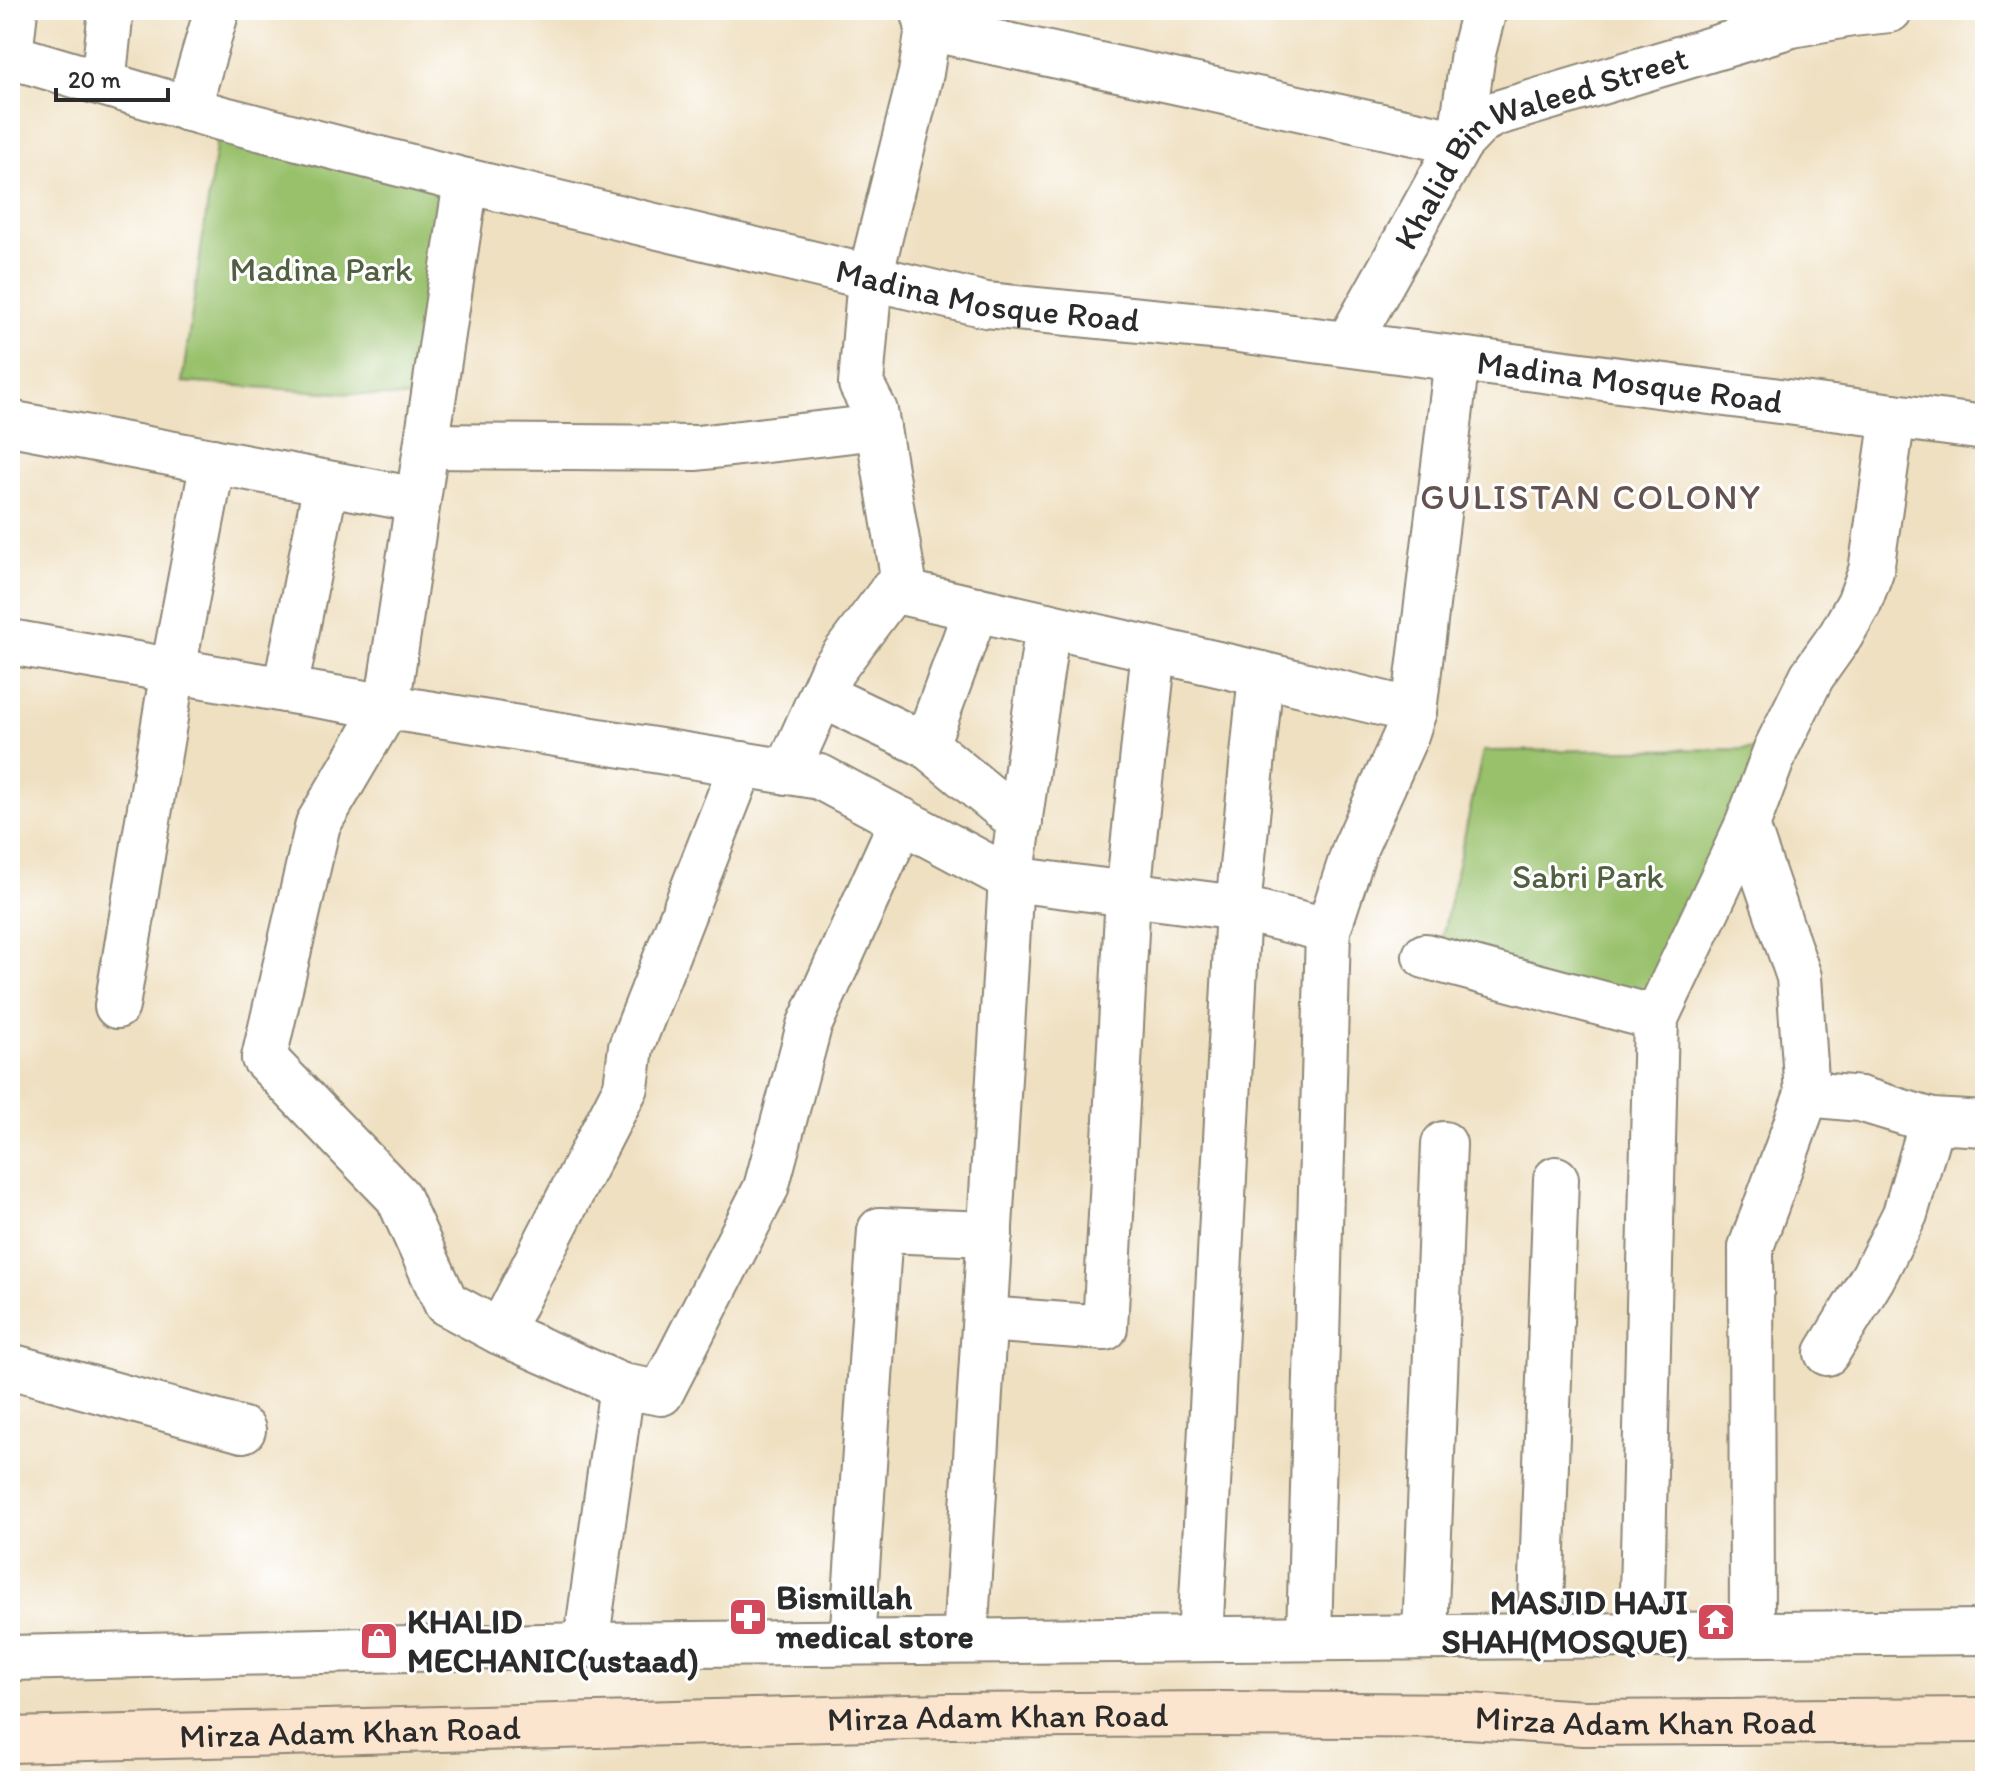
<svg xmlns="http://www.w3.org/2000/svg" width="1995" height="1791" font-family="Itim,sans-serif">
<style>
.green{fill:#99c16c;stroke:#62764c;stroke-width:2}
.lines{fill:none;stroke-linecap:round;stroke-linejoin:round}
.street-casing{stroke:#8d8676;stroke-width:48}
.secondary-casing{stroke:#8d8676;stroke-width:48}
.street{stroke:#fff;stroke-width:44}
.secondary{stroke:#fce5cf;stroke-width:44}
.labels{text-anchor:middle;dominant-baseline:central;stroke-width:6;stroke-linejoin:round;paint-order:stroke}
.street-label{font-size:34px;fill:#2b2b2b;stroke:#fff}
.park-label{font-size:34px;fill:#526042;stroke:#fff}
.poi-label{font-size:34px;font-weight:bold;fill:#2b2b2b;stroke:#fff;text-anchor:start}
.neighbourhood-label{font-size:36px;letter-spacing:2px;fill:#635250;stroke:#fff}
</style>
<rect width="100%" height="100%" fill="#fff"/>
<filter id="ink" filterUnits="userSpaceOnUse"><feTurbulence type="fractalNoise" baseFrequency=".0125" numOctaves="2"/><feDisplacementMap in="SourceGraphic" scale="16" xChannelSelector="R" yChannelSelector="G"/><feConvolveMatrix kernelMatrix="1 2 1 2 8 2 1 2 1" color-interpolation-filters="sRGB"/></filter>
<filter id="wash" filterUnits="userSpaceOnUse"><feTurbulence type="fractalNoise" baseFrequency=".006" numOctaves="4" result="noise"/><feDisplacementMap in="SourceGraphic" scale="32" xChannelSelector="R" yChannelSelector="G"/><feGaussianBlur stdDeviation="1.8" result="paint"/><feColorMatrix in="noise" values="0 0 0 0 0 0 0 0 0 0 0 0 0 0 0 0 0 1.4 0 .05"/><feComposite in="paint" operator="in"/></filter>
<g filter="url(#wash)">
<rect width="100%" height="100%" fill="#efe0c1"/>
<g class="green">
<path d="M220,118L466,181L437,400L182,382Z"/>
<path d="M1776,749L1663,1027L1435,969L1483,751Z"/>
</g>
</g>
<g filter="url(#ink)">
<g class="lines">
<g class="street-casing">
<g id="street">
<path d="M928,28L1460,143L1473,53L1484,10"/>
<path id="s1" d="M10,56L220,118L466,181L986,305L1223,328L1985,428"/>
<path d="M10,56L15,10"/>
<path d="M103,83L111,10"/>
<path d="M188,109L217,10"/>
<path d="M466,181L387,707L318,824L264,1058L398,1197L446,1303L500,1332"/>
<path id="s2" d="M1348,344L1460,143L1481,121L1494,114L1792,25L1852,14L1890,10"/>
<path d="M10,423L418,500"/>
<path d="M427,446L697,448L878,427"/>
<path d="M892,590L1261,674L1414,711"/>
<path d="M10,642L285,690L820,777L1011,879L1238,908L1328,930"/>
<path d="M285,690L326,483"/>
<path d="M821,695L926,745L1020,822"/>
<path d="M926,745L976,609"/>
<path d="M787,772L832,671L903,576L875,411L861,384L870,277L921,73L928,28L923,10"/>
<path d="M1747,826L1799,977L1807,1094L1751,1247L1752,1633"/>
<path d="M1425,956L1656,1018"/>
<path d="M117,1006L173,670L213,461"/>
<path d="M1807,1094L1860,1099L1932,1121L1985,1124"/>
<path d="M985,1319L1105,1328L1128,894L1154,650"/>
<path d="M1827,1353L1873,1277L1905,1214L1932,1121"/>
<path d="M10,1366L243,1430"/>
<path d="M622,1386L500,1332L626,1087L631,1047L742,764"/>
<path d="M1540,1635L1556,1179"/>
<path d="M1641,1635L1656,1018L1747,826L1776,749L1812,676L1841,635L1859,603L1871,571L1893,416"/>
<path d="M1425,1636L1444,1144"/>
<path d="M1309,1637L1328,930L1355,848L1406,735L1414,711L1457,359"/>
<path d="M1200,1639L1238,908L1261,674"/>
<path d="M965,1641L1011,879L1048,625"/>
<path d="M852,1642L880,1230L990,1234"/>
<path d="M586,1645L622,1386L661,1393L766,1188L809,1026L902,820"/>
<path d="M10,1658L586,1645L1985,1632"/>
</g>
</g>
<g class="secondary-casing">
<g id="secondary">
<path id="s3" d="M10,1740L948,1716L1219,1714L1467,1716L1584,1723L1985,1720"/>
</g>
</g>
<use href="#street" class="street"/>
<use href="#secondary" class="secondary"/>
</g>
</g>
<defs>
<g id="pharmacy-square" transform="scale(2)"><rect x="-9" y="-9" width="18" height="18" rx="4" fill="#d1495b" stroke="#fff"/><path d="M-2-6h4v4h4v4h-4v4h-4v-4h-4v-4h4Z" fill="#fff"/></g>
<g id="temple-square" transform="scale(2)"><rect x="-9" y="-9" width="18" height="18" rx="4" fill="#d1495b" stroke="#fff"/><path d="M0-6L5-2H3V0L6.5 2.5H4V6H1.5V3h-3V6H-4V2.5H-6.5L-3 0V-2H-5Z" fill="#fff"/></g>
<g id="shop-square" transform="scale(2)"><rect x="-9" y="-9" width="18" height="18" rx="4" fill="#d1495b" stroke="#fff"/><path d="M-5-2.5h2.3a2.7 3.5 0 0 1 5.4 0H5L5.5 6h-11ZM-1.5-2.5h3a1.5 2.3 0 0 0-3 0Z" fill="#fff"/></g>
</defs>
<g fill-rule="evenodd">
<use href="#pharmacy-square" x="748" y="1617"/>
<use href="#temple-square" x="1716" y="1622"/>
<use href="#shop-square" x="379" y="1641"/>
</g>
<g class="labels">
<g class="street-label">
<text stroke="none"><textPath href="#s2" startOffset="294">Khalid Bin Waleed Street</textPath></text>
<text stroke="none"><textPath href="#s1" startOffset="1008">Madina Mosque Road</textPath></text>
<text stroke="none"><textPath href="#s1" startOffset="1656">Madina Mosque Road</textPath></text>
<text stroke="none"><textPath href="#s3" startOffset="988">Mirza Adam Khan Road</textPath></text>
<text stroke="none"><textPath href="#s3" startOffset="1636">Mirza Adam Khan Road</textPath></text>
<text stroke="none"><textPath href="#s3" startOffset="340">Mirza Adam Khan Road</textPath></text>
</g>
<g class="park-label">
<text x="321" y="269">Madina Park</text>
<text x="1588" y="876">Sabri Park</text>
</g>
<g class="poi-label">
<text x="776" y="1597">Bismillah<tspan x="776" dy="39">medical store</tspan></text>
<text x="1688" y="1602" text-anchor="end">MASJID HAJI<tspan x="1688" dy="39">SHAH(MOSQUE)</tspan></text>
<text x="407" y="1621">KHALID<tspan x="407" dy="39">MECHANIC(ustaad)</tspan></text>
</g>
<g class="neighbourhood-label">
<text x="1591" y="496">GULISTAN COLONY</text>
</g>
</g>
<rect width="1995" height="1791" fill="none" stroke="#fff" stroke-width="40"/>
<path d="M56 88v12h112v-12" fill="none" stroke="#2b2b2b" stroke-width="4"/>
<text x="68" y="88" font-size="24" fill="#2b2b2b" stroke="#ffffff" stroke-width="6" paint-order="stroke">20 m</text>
</svg>
